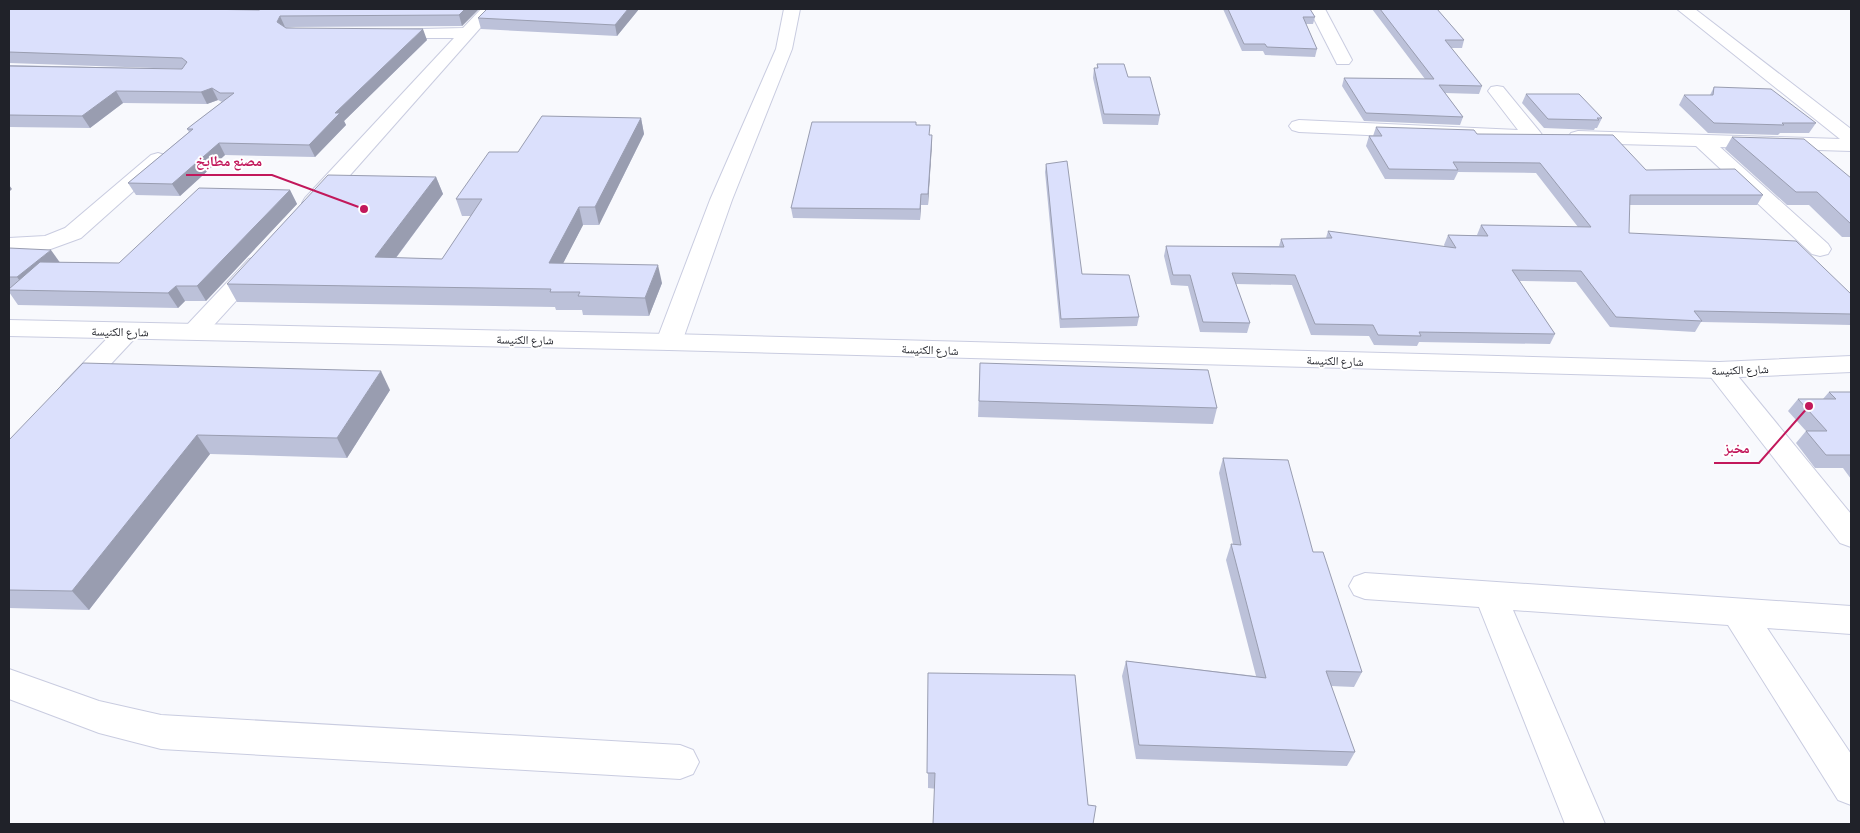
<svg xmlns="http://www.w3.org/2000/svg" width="1860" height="833" font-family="Commissioner,'Noto Naskh Arabic',sans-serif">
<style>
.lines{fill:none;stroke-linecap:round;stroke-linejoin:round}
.street-casing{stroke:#c9cce0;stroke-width:2}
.secondary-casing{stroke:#c9cce0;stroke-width:2}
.street{fill:#fff;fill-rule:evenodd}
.secondary{fill:#fff;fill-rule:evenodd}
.wall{fill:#bcc1d9}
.shaded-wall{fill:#999db0}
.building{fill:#dbe0fc;stroke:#999db0}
.labels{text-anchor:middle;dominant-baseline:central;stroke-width:4;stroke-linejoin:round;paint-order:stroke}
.street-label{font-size:12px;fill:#202229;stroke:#fff}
.leader{fill:none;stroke:#c2185b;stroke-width:2}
.callout-dot{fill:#c2185b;stroke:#fff;stroke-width:2}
.callout-label{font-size:14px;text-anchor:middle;font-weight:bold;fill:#c2185b;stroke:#fff;stroke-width:4;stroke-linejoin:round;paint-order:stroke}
</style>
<rect width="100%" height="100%" fill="#f8f9fd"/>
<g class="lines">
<g class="street-casing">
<g id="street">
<path d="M481,9H497L321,208L313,209L305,208L302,203L305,198L454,38H388L382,36L380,33L382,30L463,28Z"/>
<path d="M784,9H800L792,49L732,200L682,342L678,348L669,350L660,348L656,342L710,200L776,49Z"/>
<path d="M1309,9H1325L1352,60L1349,64H1337Z"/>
<path d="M1677,9H1695L1851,129V151L1720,147L1828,244L1831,249L1828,254L1820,256L1812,254L1696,146L1578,143L1571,141L1568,137L1571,133L1578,131L1840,139Z"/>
<path d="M1497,86L1503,87L1540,132L1543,136L1540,140L1525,142L1299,132L1292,130L1289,126L1292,122L1299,120L1518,130L1488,91L1491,87Z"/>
<path d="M158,153L165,155L168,159L165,163L81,238L48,250L9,252V238L45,236L65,228L151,155Z"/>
<path d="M257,257L265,259L269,264L265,269L204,336L195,339L186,336L182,331L186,326L249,259Z"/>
<path d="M128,323L137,326L141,331L137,336L81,396L72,399L63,396L59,390L63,384L119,326Z"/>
<path d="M1719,362L1728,364L1851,514V547L1840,543L1710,376L1706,370L1710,364Z"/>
<path d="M1365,573L1851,606V634L1767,628L1851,754V805L1838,800L1728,625L1513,610L1605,824H1565L1479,607L1365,599L1354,595L1349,586L1354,577Z"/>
<path d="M9,669L99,701L161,715L680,745L693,750L699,762L693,774L680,779L161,749L99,733L9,699Z"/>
</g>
</g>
<g class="secondary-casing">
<path id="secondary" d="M9,320L669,334L1719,362L1851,356V372L1719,378L669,350L9,336Z"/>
</g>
<use href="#street" class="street"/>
<use href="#secondary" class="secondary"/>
</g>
<g class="wall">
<path d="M9,9L259,10L479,9L462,26L285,27L427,40L344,121L346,125L315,157L225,155L180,196L136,195L128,183L189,132L187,129L222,102L218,100L207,104L123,103L90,128L9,127V65L183,69L9,63V65Z"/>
<path d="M639,9L617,36L481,29L478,18Z"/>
<path d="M1223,9H1310L1315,17L1313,24H1306L1317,49L1315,57L1265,55L1263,51H1242Z"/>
<path d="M1372,9H1437L1464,40L1462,48H1451L1482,86L1479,94L1445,93L1463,117L1460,125L1364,121L1342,86L1344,78L1425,79Z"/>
<path d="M1097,64L1128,77L1160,115L1158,125L1103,124L1093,78L1094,68H1097Z"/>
<path d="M1714,87L1816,123L1809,133H1780L1778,135L1708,133L1679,105L1684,95H1710Z"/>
<path d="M1526,94L1602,118L1597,128H1595L1594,130L1544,128L1522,103Z"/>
<path d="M641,118L644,134L599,225H583L563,263L662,283L649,316L583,315L582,310H556L555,307L237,302L227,284L436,177L443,194L396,258L442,259L471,216H462L456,199L518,152Z"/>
<path d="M916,125L930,135H932L928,205H921L920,220L793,218L791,208Z"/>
<path d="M1376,127L1477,134L1763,195L1757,205H1629V233L1851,294V325L1701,322L1695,332L1610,327L1576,282L1519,281L1555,334L1550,344L1419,342L1417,346L1374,345L1369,336L1311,335L1292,285L1236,284L1250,323L1247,333L1200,332L1188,286L1171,285L1164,256L1166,246H1279L1281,239L1326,238L1328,231L1445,247L1444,245L1448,235H1477L1481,225L1578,227L1536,173L1458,172L1454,180L1385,179L1366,146L1369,136H1373Z"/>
<path d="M1732,137L1851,178V237H1842L1809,205H1787L1725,149Z"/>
<path d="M1046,164L1082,274L1139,317L1137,326L1060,328L1045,172Z"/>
<path d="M290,190L297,204L206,301H185L178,308L18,305L9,292V248L60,262L119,263Z"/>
<path d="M980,363L1217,408L1213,424L978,417Z"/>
<path d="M390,390L347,458L210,454L89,610L9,608V440Z"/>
<path d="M1829,392H1851V479L1843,468H1815L1796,443L1806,431L1788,411L1798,399H1823Z"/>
<path d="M1223,458L1313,552L1362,672L1354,687L1331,686L1355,752L1347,766L1136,759L1122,676L1126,661L1256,676L1226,560L1231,544H1233L1219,473Z"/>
<path d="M928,673L1088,805L928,788Z"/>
</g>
<g class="shaded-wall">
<path d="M465,9H479L462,26L459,15Z"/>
<path d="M628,9H639L617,36L615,25Z"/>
<path d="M280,16L285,27L277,22Z"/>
<path d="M423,29L427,40L344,121L346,125L315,157L309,145L335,113Z"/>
<path d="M212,88L218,100L207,104L201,92Z"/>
<path d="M116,91L123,103L90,128L82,116Z"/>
<path d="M641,118L644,134L599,225L595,207Z"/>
<path d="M932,135V145L928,205V194Z"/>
<path d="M219,143L225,155L180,196L172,184Z"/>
<path d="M436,177L443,194L383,275L375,257Z"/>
<path d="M9,185L12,189L9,192Z"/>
<path d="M290,190L297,204L206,301L197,286Z"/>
<path d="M921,194V205L920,220V209Z"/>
<path d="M579,207L583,225L554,281L549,263Z"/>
<path d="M51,250L61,264L27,291L17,277Z"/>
<path d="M658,265L662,283L649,316L645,298Z"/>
<path d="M176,286L185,301L178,308L168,293Z"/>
<path d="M381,371L390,390L347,458L337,438Z"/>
<path d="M197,435L210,454L89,610L72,591Z"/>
</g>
<g class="building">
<path d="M9,9H195L259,10L261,9H465L459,15L280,16L277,22L286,28L423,29L335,113H340L309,145L219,143L172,184L128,183L193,129H187L192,125L234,93H220L212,88L201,92L116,91L82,116L9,115V66L182,69L187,62L182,58L9,52Z"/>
<path d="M487,9H628L615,25L478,18Z"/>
<path d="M1228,9H1310L1315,17H1303L1317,49L1267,47L1265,44H1244Z"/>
<path d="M1380,9H1437L1464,40H1445L1482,86L1439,85L1463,117L1366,113L1344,78L1434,79Z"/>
<path d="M1097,64H1124L1128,77H1150L1160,115L1104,114L1094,68H1098Z"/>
<path d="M1714,87L1771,89L1816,123H1782L1784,125L1714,123L1684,95H1713Z"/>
<path d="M1526,94H1579L1602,118H1597L1599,120L1548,119Z"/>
<path d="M542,116L641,118L595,207H579L549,263L658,265L645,298L578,296L580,292H550L551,289L227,284L328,175L436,177L375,257L442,259L482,199H456L489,152H518Z"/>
<path d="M812,122H916V125H930L929,135H932L928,194H921L920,209L791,208Z"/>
<path d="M1376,127L1474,130L1477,134L1613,135L1646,170L1735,169L1763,195H1630L1629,233L1796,241L1851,294V314L1694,311L1702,321L1616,317L1581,271L1512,270L1555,334L1419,332L1421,336L1378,335L1373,325L1315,324L1295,275L1232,273L1250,323L1203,322L1190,275H1173L1166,246L1284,247L1281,239L1332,238L1328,231L1456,248L1448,235L1488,236L1481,225L1591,227L1540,163L1453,162L1458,170L1389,169L1369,136H1382Z"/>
<path d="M1732,137L1804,139L1851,178V224L1817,192H1796Z"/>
<path d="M1067,161L1082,274L1129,275L1139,317L1061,319L1046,164Z"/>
<path d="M199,188L290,190L197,286H176L168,293L9,290V289L40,262L119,263Z"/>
<path d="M9,248L51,250L17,277H9Z"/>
<path d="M83,363L381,371L337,438L197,435L72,591L9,590V440Z"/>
<path d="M980,363L1208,370L1217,408L979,401Z"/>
<path d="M1829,392H1851V455H1826L1806,431H1827L1798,399H1836Z"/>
<path d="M1223,458L1288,460L1313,552H1323L1362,672L1326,671L1355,752L1139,745L1126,661L1266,678L1231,544L1241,545Z"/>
<path d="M928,673L1075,675L1088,805L1096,806L1093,824H933L935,773H927Z"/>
</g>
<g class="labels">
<g class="street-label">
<text transform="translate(120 331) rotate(1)">شارع الكنيسة</text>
<text transform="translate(525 339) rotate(1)">شارع الكنيسة</text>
<text transform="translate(930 349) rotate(2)">شارع الكنيسة</text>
<text transform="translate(1335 360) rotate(2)">شارع الكنيسة</text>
<text transform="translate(1740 369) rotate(-2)">شارع الكنيسة</text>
</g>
</g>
<path class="leader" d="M364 209L272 175H186M1809 406L1759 463H1714"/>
<g class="callout-dot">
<circle cx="364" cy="209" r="5"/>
<circle cx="1809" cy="406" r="5"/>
</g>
<g class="callout-label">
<text x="229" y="166">مصنع مطابخ</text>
<text x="1737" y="453">مخبز</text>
</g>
<rect width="1860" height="833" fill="none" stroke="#202229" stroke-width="20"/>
</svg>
